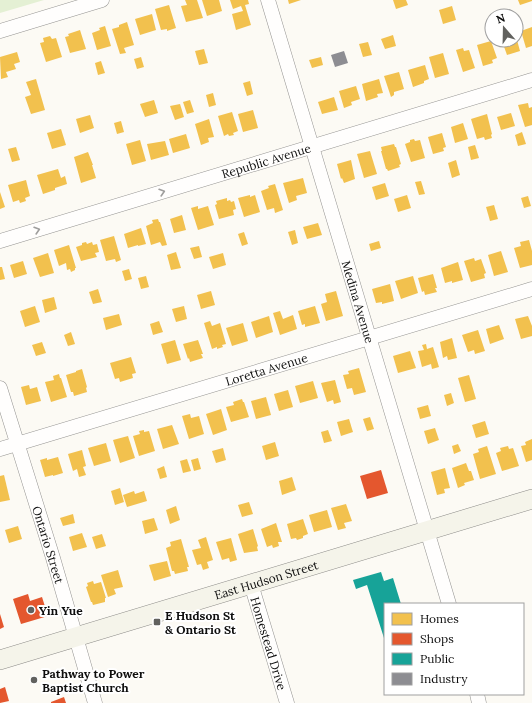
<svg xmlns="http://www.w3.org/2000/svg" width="532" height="703" font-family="Lora,serif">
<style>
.green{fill:#e4f0d4}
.homes{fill:#f2c14e}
.shops{fill:#e4572e}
.public{fill:#17a398}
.industry{fill:#8d8d92}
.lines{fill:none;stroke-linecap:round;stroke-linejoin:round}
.street-casing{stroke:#959492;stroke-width:15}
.secondary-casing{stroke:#8c8b88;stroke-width:20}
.street{stroke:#fffefd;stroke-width:14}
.secondary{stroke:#f5f4ea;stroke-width:19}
.oneway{stroke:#9f9e9d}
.poi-dot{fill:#61615e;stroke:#fff;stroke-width:1.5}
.labels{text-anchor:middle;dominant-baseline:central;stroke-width:4;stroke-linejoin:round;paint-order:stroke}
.street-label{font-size:12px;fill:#0e0e0e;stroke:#fff}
.poi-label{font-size:12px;font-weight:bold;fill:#0e0e0e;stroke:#fff;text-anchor:start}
</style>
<rect width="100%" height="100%" fill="#fcfaf4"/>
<path class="green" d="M0,0H44L0,13Z"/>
<g class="homes">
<path d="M185,0H197L203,18L186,22L181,6L187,5Z"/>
<path d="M202,0H219L222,11L207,16Z"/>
<path d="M230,0H248L249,4L245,5L251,25L236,30L232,14L243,11L241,6L233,9Z"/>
<path d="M288,0H301L289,4Z"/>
<path d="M393,0H406L408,5L396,9Z"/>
<path d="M518,0H532V1L520,5Z"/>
<path d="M169,5L176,28L167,31V29L161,30L155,9Z"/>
<path d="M452,6L456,20L443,24L439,10Z"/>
<path d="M152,14L156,30L140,35L135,19Z"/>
<path d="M127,22L134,45L124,48L126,53L120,54L112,29L119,27V25Z"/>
<path d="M105,26L111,46L97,50L92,33L100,30L99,28Z"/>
<path d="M532,27V46L526,48L521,31Z"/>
<path d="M80,30L86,49L70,53L65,37L69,36L68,34Z"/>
<path d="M393,35L396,46L385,49L381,39Z"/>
<path d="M50,36L52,39L56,38L62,57L46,62L40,43L44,42L43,38Z"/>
<path d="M506,40H517L520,51L507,55L502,41Z"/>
<path d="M491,41L497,58L492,60L493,63L483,66L477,45Z"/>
<path d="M368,42L372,55L363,57L359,44Z"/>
<path d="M463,48L464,51L469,50L475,68L463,72L456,50Z"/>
<path d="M204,49L208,63L199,65L195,51Z"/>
<path d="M17,52L20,62L14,64L16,69L6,72L8,77L1,79L0,57Z"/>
<path d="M443,53L449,74L435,78L429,57Z"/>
<path d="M141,57L144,67L137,69L134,59Z"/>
<path d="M321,57L323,65L312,68L309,60Z"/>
<path d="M101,61L105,73L98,75L95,63Z"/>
<path d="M425,65L429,79L424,81V83L413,87L408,70Z"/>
<path d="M399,72L404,89L394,92V95L391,97L384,76Z"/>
<path d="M36,79L45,110L31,114L25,97L31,95L26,82Z"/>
<path d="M379,79L383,93L377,94L378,97L366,101L362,84Z"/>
<path d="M250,81L253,94L247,96L243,83Z"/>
<path d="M356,86L360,99L351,102L352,105L344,108L339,91Z"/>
<path d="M213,93L216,105L209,107L206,95Z"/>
<path d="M334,97L338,110L322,114L318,102Z"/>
<path d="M154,100L158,113L145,117L140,104Z"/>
<path d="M190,100L194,112L187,114L183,102Z"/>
<path d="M528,103L529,108L532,107V125L525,127L518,105Z"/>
<path d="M180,104L184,117L175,120L170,106Z"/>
<path d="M253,110L258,128L243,132L238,114Z"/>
<path d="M232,112L238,131L233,133L234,135L229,136L228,134L224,136L218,116Z"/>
<path d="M511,113L515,126L501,130L497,117Z"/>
<path d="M487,114L492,134L491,135L492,138L485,140L484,137L477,139L471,119Z"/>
<path d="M90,115L94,128L80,133L76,119Z"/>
<path d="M209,119L214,137L208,138L209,142L201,145L195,124Z"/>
<path d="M121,121L124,132L117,134L114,123Z"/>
<path d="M463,123L468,139L455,143L451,127Z"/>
<path d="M61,129L66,145L52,149L47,133Z"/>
<path d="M522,132L526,144L518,146L515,135Z"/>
<path d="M442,133L446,147L443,148L444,151L433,154L428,137Z"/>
<path d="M186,134L190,148L173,153L169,139Z"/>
<path d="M414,139L415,141L420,140L425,158L411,162L405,144L410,142V140Z"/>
<path d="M140,140L146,161L132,165L126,144Z"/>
<path d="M165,141L169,155L151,160L147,144Z"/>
<path d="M394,144L395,147H396L401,164L399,165L400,167L388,171L387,169H386L381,151H382L381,147Z"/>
<path d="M475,145L479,158L471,160L468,147Z"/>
<path d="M16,147L20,160L12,162L8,149Z"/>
<path d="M370,151L377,174L364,178L357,154Z"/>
<path d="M88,152L93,165H92L96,178L81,183L74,157Z"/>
<path d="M351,160L355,179L344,183L342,178L341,179L337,164Z"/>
<path d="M456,160L460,175L452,178L448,163Z"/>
<path d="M58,169L61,178L65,176L67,184L55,188V190L43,194L37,175Z"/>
<path d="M303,178L307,193L296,196L297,200L289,203L283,183Z"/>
<path d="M26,180L30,196L25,198L26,201L20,203L19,200L13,202L8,185Z"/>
<path d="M421,181L425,194L419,195L415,182Z"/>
<path d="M385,183L389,196L376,200L372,187Z"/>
<path d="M275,184L283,210L275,213L274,208L267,210L261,191L269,188L268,186Z"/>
<path d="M0,192L5,207L0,209Z"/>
<path d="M250,195V197L255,195L260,212L244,217L238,198Z"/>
<path d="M407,195L411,208L398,212L394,199Z"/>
<path d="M528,196L531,206L524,208L521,198Z"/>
<path d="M227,198V201L230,200L231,202L234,201L236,209L233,210L234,215L219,219L215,205L217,204L216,201Z"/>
<path d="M494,205L498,219L490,221L486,207Z"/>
<path d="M198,206V209L208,206L214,225L198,230L191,208Z"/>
<path d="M182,215L186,230L174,233L170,219Z"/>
<path d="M158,219L159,222H160L167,245L162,246L160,242L151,245L146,226L153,223L152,220Z"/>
<path d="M318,223L322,235L307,239L303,227Z"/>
<path d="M141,228L146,244L138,246V245L128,248L124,234Z"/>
<path d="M295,230L298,243L292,245L288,232Z"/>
<path d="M244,232L248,244L242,246L238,234Z"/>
<path d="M114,236L121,260L116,262L115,259L106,261L100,240Z"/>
<path d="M529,240L532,251V265L520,268L514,248L521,246L520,242Z"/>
<path d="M379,241L381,248L371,251L369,244Z"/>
<path d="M86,242L87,244L92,242L93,245L97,244L99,252L95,253L97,257L81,261L76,247L82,245V243Z"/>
<path d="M69,245L76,268H75V270L71,272L70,269L67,270L66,263L59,266L54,250Z"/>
<path d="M199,246L202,257L194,259L190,248Z"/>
<path d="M501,251L508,272L494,276L488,255Z"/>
<path d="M176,252L181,268L171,270L167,255Z"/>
<path d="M48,253L54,273L40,277L33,258Z"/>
<path d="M223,253L226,265L213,269L209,257Z"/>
<path d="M474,258L475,261L481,259L486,273L484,274L485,278L471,282L464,261Z"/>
<path d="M23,261L27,274L14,278L10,265Z"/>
<path d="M458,262L463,280L452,283V281L445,283L441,268Z"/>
<path d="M0,267H2L5,279L0,280Z"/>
<path d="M129,269L132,279L125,281L122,271Z"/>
<path d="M433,274L437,288H435L437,292L425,295L424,291L422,292L418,278Z"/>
<path d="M146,276L149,287L141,289L138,278Z"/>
<path d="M413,276L418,293L401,299L395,281Z"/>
<path d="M390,284L394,301L382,304V302L376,303L372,289Z"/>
<path d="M98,289L102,302L93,304L89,292Z"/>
<path d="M211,291L215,305L201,309L197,295Z"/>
<path d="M336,291L343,316L326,321L321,304L327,302L325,294Z"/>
<path d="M54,297L57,309L45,313L42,300Z"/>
<path d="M35,306L40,322L25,327L20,311Z"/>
<path d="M184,306L187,319L176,322L172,309Z"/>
<path d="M315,306L320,323L305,327V324L302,325L298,311Z"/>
<path d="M280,311L283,319L293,315L297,329L280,335L273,313Z"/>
<path d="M119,314L122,325L106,330L103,318Z"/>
<path d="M269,316L273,332L256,338L251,322Z"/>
<path d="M528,316L532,326V336L521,339L515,319Z"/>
<path d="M159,321L163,332L153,335L150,324Z"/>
<path d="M210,321L212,326L220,323L226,344L222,345L223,347L217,349V347L212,349L204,323Z"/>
<path d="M243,323L248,341L232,346L226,328Z"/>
<path d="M499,325L504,339L490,344L486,329Z"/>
<path d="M478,330L485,351L475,354L474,350L468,352L462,335Z"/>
<path d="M71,332L75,344L68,346L64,335Z"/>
<path d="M452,338L457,358L448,360L447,356L443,358L440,342Z"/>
<path d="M175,340L181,360L167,364L161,344Z"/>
<path d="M198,340L203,354H201L203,358L190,362L189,358L188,359L183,344Z"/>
<path d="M42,342L46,353L36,356L32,345Z"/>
<path d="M426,344L427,349L433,347L439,367L432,369L431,364L422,367L418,351L424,350L422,345Z"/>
<path d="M410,351L416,368L398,373L393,356Z"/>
<path d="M131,357L136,373L132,374L133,378L120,382L119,378L115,379L110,363Z"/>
<path d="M359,368L366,392L354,395L352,388L347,389L343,375L349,374L348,371Z"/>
<path d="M82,369L87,387L86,388L87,392L74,396L73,392H71L66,375L76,372V371Z"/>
<path d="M59,374L60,378H61L67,397L51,402L45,382L54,380L53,376Z"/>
<path d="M469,375L476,399L465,402L458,378Z"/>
<path d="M335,380L341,402L334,404L333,400L327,402L321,383Z"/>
<path d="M313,381L318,398L300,403L295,386Z"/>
<path d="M29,385L30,389L37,387L41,401L26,405L21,387Z"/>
<path d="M288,390L293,407L279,411L274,394Z"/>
<path d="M451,393L454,403L447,406L444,395Z"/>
<path d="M266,397L271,415L256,419L251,401Z"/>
<path d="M242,399L243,402H244L249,417L231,422L226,407L234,405L233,402Z"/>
<path d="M428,405L431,416L420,419L417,408Z"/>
<path d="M221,409L227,430L213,435L206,414Z"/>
<path d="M190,414L191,418L199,416L204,434L189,439L182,416Z"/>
<path d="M370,417L374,429L367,431L363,419Z"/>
<path d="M349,419L353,432L341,436L337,422Z"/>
<path d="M485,421L489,434L476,438L472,425Z"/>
<path d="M172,425L179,444L163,449L157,429Z"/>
<path d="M435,428L439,440L428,444L424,431Z"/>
<path d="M144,430V432L149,431L155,451L139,456L133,436L140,434L139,431Z"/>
<path d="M328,430L332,441L324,443L321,432Z"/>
<path d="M128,436L135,458L120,463L113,440Z"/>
<path d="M532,439V460L526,462L521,446L526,445L525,442Z"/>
<path d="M275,442L279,456L266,460L262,446Z"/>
<path d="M106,443L111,461L94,466L88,448Z"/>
<path d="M458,444L461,451L454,454L452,446Z"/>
<path d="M487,446L496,474L480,479L473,454L479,452L478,449Z"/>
<path d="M508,446L509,449L513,448L519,466L502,471L496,453L501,451L500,448Z"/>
<path d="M223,448L226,460L216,463L212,451Z"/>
<path d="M82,450L86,466L83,467L86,475L79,477L77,469L73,471L68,454Z"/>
<path d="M58,457L63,473L53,476V475L45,477L40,460L47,458V460Z"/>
<path d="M198,458L201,469L194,471L191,460Z"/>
<path d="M187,459L191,471L183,473L180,461Z"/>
<path d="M466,463L469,471H471L474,480L464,483L465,485L458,488L452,468Z"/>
<path d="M164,466L167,477L160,479L157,469Z"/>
<path d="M445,468L450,488L444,489L445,493L437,495L431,472Z"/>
<path d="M4,475L10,500L0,502V476Z"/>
<path d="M292,477L296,490L282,495L279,481Z"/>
<path d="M120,488L124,502L115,505L111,491Z"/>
<path d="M134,491L135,494L144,491L147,501L127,507L123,495Z"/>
<path d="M249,502L253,514L242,517L238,505Z"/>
<path d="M346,504L352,521L344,523L346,528L338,530L331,508Z"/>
<path d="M176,506L180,520L170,524L166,510Z"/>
<path d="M327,510L332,527L314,532L309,515Z"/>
<path d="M73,514L75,523L63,526L60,518Z"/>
<path d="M154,518L158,530L145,534L142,521Z"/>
<path d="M303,519L308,534L303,536V538L297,540L296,538L291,539L287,524Z"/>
<path d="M276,523L282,542H278L279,546L273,548L272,545L267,547L261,529Z"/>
<path d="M18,526L22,539L9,543L5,530Z"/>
<path d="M253,529L258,546L257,547L258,551L244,553L238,534Z"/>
<path d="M82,533L87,547L73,551L69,537Z"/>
<path d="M102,534L106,546L96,549L92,537Z"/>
<path d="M206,537L213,560L207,562L209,568L203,570L201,564L197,565L192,550L201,548L198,540Z"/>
<path d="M231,538L237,560L230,562L229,558L222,560L216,542Z"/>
<path d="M181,539L189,567H187L188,571L175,574L174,571H172L166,548L171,546L170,542Z"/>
<path d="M167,561L171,576L154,581L149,565Z"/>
<path d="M118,570L123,587L114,589L116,594L108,597L101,575Z"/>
<path d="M93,581L94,584L101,582L106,598H105V602L93,605L92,602H91L86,587L88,586L87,583Z"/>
</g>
<g class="shops">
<path d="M381,470L388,493L367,499L360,476Z"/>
<path d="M28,594L30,601L42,597L48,616L21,624L13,599Z"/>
<path d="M0,614L4,627L0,629Z"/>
<path d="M5,687L9,701L0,703V689Z"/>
<path d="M64,697L66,703H51V702Z"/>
</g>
<path class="public" d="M381,572L384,581L393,578L401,604H385V637L384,638L367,585L356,589L353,580Z"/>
<path class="industry" d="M344,51L348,63L335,67L331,55Z"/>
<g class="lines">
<g class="street-casing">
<g id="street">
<path id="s1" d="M268,0L449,604"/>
<path d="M0,31L102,0"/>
<path id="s2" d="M0,241L532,80"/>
<path id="s3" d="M0,388L53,558L95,703"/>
<path id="s4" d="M0,449L532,289"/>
<path id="s5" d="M251,584L287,703"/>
<path d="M477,694L479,703"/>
</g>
</g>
<g class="secondary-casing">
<g id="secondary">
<path id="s6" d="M0,660L532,499"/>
</g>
</g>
<use href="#street" class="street"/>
<use href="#secondary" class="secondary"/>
</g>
<defs><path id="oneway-chevron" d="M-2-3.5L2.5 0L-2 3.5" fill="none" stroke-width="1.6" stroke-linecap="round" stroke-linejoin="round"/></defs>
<g class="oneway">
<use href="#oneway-chevron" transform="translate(162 192) rotate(-17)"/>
<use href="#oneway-chevron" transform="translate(37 230) rotate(-17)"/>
</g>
<g class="poi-dot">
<circle cx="31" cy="610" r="4"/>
<rect x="153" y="618" width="8" height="8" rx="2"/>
<circle cx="34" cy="680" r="4"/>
</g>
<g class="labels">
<g class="street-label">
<text stroke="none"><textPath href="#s2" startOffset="278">Republic Avenue</textPath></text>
<text stroke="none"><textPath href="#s1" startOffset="315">Medina Avenue</textPath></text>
<text stroke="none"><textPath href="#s4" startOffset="278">Loretta Avenue</textPath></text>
<text stroke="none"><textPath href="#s3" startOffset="164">Ontario Street</textPath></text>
<text stroke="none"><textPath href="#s6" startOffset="278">East Hudson Street</textPath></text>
<text stroke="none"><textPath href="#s5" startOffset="62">Homestead Drive</textPath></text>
</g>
<g class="poi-label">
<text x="39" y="610">Yin Yue</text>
<text x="165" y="615">E Hudson St<tspan x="165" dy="14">&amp; Ontario St</tspan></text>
<text x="42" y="673">Pathway to Power<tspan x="42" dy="14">Baptist Church</tspan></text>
</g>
</g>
<rect x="384" y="603" width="140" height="92" fill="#ffffff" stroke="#9f9f9f"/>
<rect x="392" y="613" width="20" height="12" fill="#f2c14e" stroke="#9f9f9f"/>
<text x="420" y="623" font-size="12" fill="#0e0e0e">Homes</text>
<rect x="392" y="633" width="20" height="12" fill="#e4572e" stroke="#9f9f9f"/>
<text x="420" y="643" font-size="12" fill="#0e0e0e">Shops</text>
<rect x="392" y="653" width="20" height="12" fill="#17a398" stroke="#9f9f9f"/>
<text x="420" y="663" font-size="12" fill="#0e0e0e">Public</text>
<rect x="392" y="673" width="20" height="12" fill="#8d8d92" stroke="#9f9f9f"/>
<text x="420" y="683" font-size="12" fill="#0e0e0e">Industry</text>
<g transform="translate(504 28) rotate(340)"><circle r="19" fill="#ffffff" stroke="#9f9f9f"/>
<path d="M0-3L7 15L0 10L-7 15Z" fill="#61615e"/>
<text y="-6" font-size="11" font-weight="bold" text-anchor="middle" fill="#0e0e0e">N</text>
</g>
</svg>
